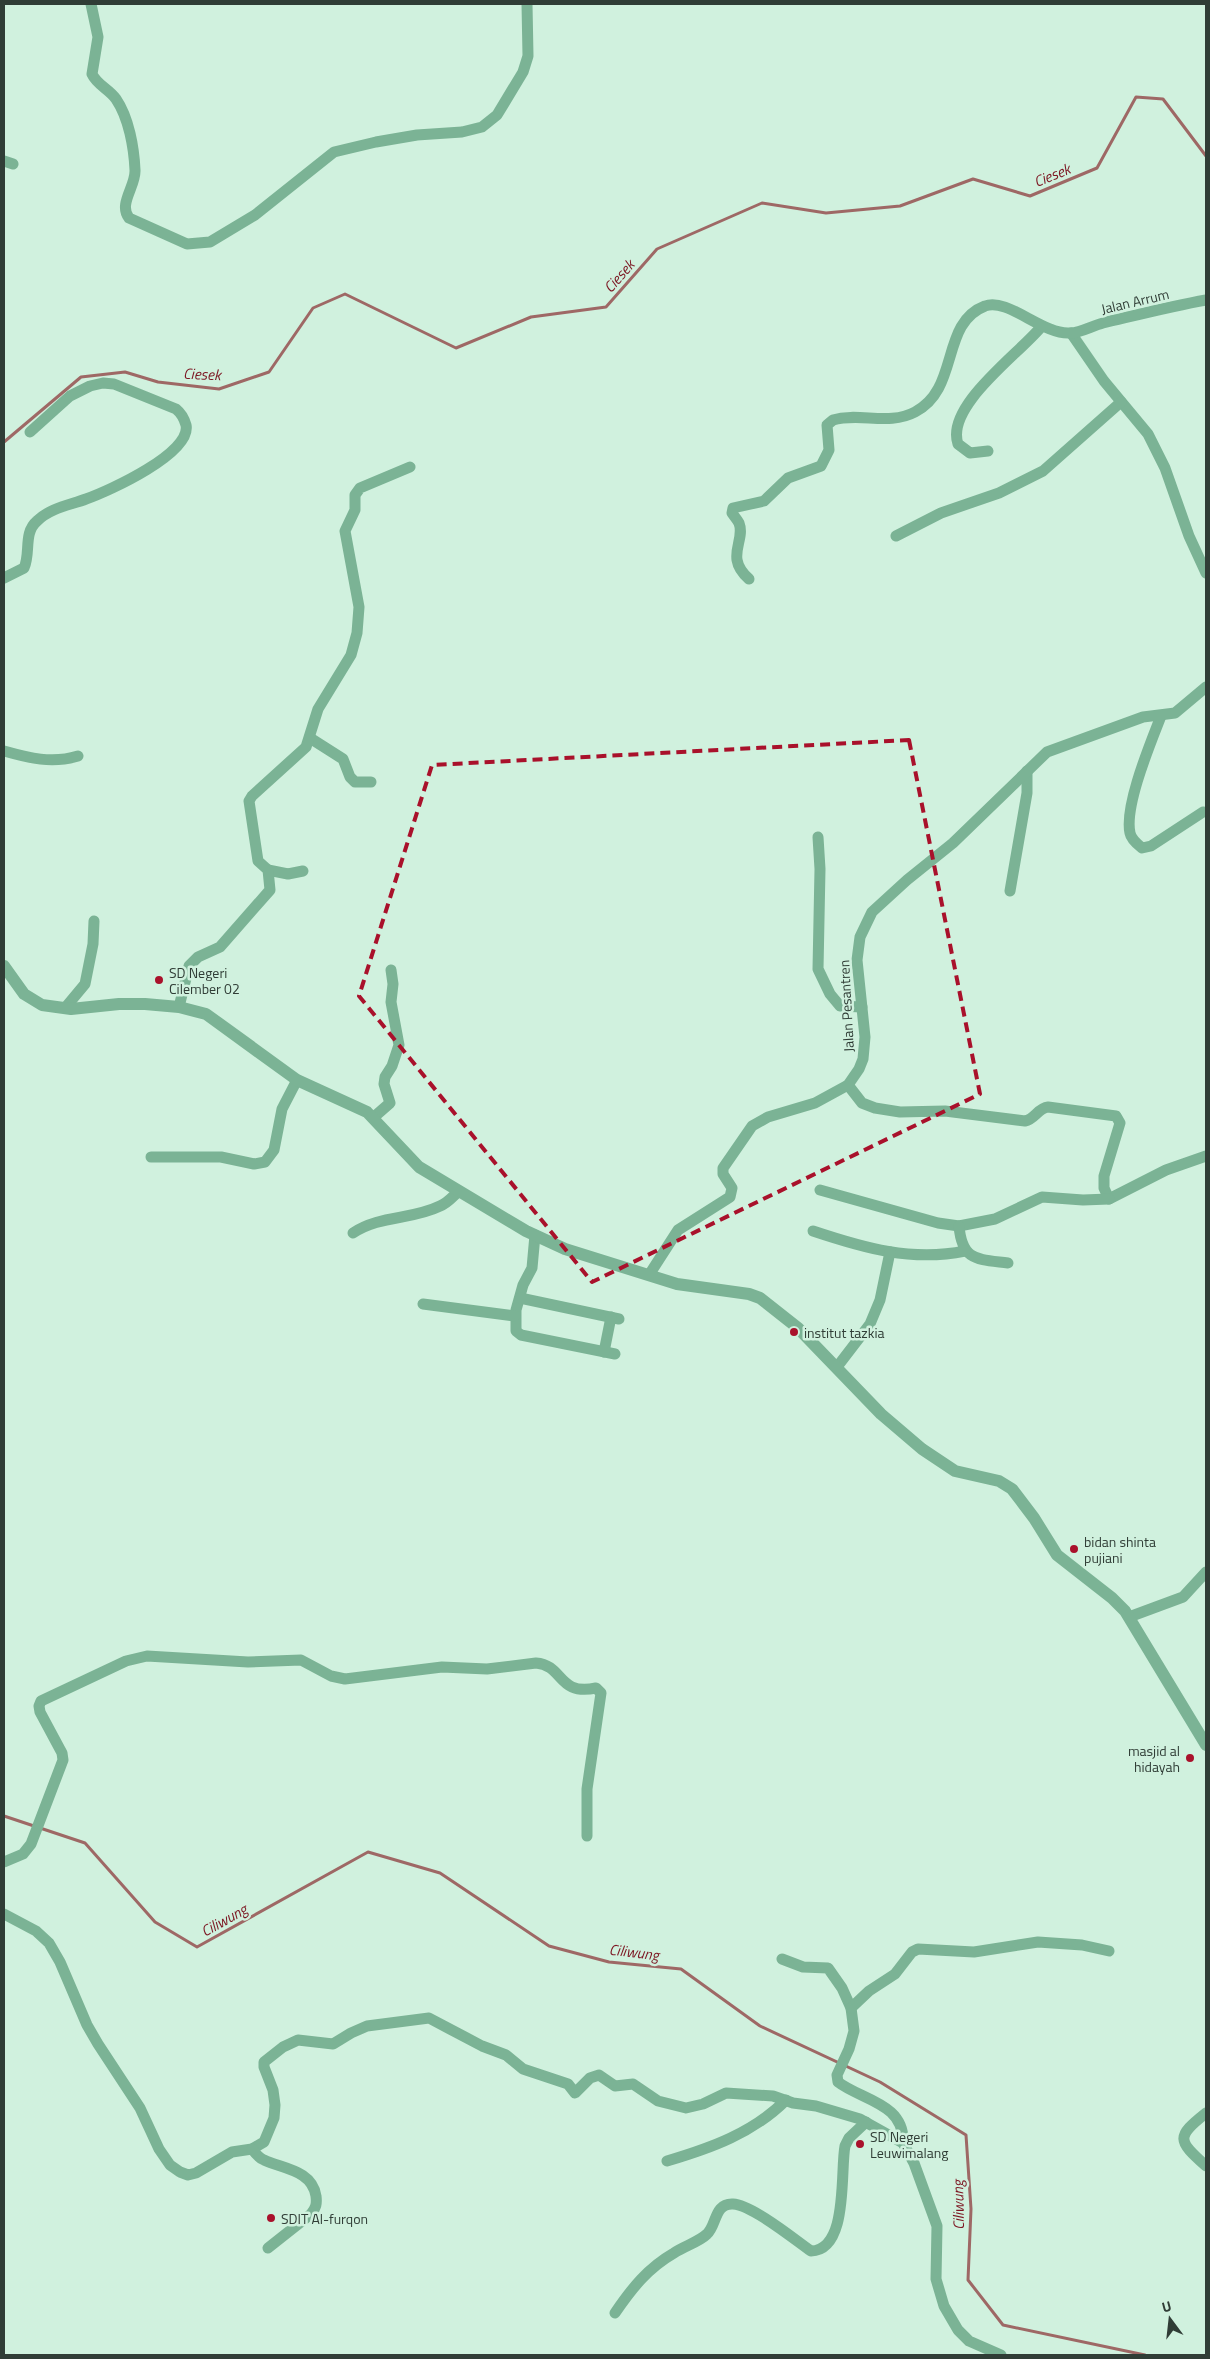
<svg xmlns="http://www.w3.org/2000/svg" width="1210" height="2359" font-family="'Titillium Web',sans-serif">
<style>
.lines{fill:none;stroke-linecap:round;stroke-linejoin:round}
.stream{stroke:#9e6865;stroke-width:3}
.minor{stroke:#7bb395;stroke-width:11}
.tertiary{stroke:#7bb395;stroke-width:12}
.marked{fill:none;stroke:#a9112b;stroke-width:4;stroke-dasharray:10 6;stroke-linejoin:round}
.poi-dot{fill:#a9112b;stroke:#d0f1de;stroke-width:2}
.labels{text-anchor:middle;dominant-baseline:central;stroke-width:5;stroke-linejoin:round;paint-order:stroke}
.street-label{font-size:14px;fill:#303d36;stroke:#d0f1de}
.poi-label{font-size:14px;fill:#303d36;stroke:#d0f1de;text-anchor:start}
.water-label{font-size:15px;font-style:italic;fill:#7c1622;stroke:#d0f1de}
</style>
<rect width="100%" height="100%" fill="#d0f1de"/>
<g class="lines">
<g class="stream">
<path d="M4,442L81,377L125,372L158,382L219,389L269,372L313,308L345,294L456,348L531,317L606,307L657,249L762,203L826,213L900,206L973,179L1030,196L1097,168L1136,97L1163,99L1206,156"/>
<path d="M4,1816L34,1826"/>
<path d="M40,1828L85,1843L155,1922L197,1947L368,1852L440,1873L549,1946L609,1962L681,1969L760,2026L880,2082L966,2135L971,2209L968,2280L1003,2325L1145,2355"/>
</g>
<g class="minor">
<path d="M91,4L98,37L92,74C97,85 109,89 116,99C129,118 134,148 135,170C136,186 118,204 129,218L187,244L210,242L255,215L334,152L376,142L417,135L462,132L482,127L497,115L523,72L528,56L527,4"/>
<path d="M4,161L13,164"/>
<path d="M1071,333L1104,381L1148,434L1165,468L1189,536L1206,573"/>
<path d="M988,451L970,453L958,444C945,406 1019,354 1041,327"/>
<path d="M896,536L941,513L999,493L1043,471L1121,402"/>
<path d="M4,578L24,568C31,553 23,533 37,521C50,508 70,505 86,499C109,491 192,453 186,425C184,418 181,413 176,409L114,384L103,383L90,386L70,396L30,432"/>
<path d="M749,579C724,557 746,541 739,523C737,519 734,516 732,513L733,508L764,501L788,478L821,466L829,450L827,425L833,420C859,412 889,426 915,412C960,389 940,323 985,306C1007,297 1043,335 1070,333C1080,333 1092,326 1103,323C1137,315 1172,306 1206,300"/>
<path d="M1161,716C1151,742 1124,806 1130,833C1131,839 1137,844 1142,848L1151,846L1203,812"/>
<path d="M310,738L343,759L350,777L355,782H371"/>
<path d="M4,751C29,758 52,764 78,756"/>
<path d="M818,837L820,869L818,969L830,994L840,1006L862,1007"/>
<path d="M268,870L288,874L303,871"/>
<path d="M1010,891L1027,793V771"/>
<path d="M179,1007L189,966L198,957L220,947L270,890L268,870L258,861L249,801L252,796L306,747L318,709L351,655L357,633L359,607L345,531L355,510V495L360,488L410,467"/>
<path d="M65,1008L85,984L93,944L94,921"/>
<path d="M848,1085L862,1103L875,1108L900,1112L945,1111L1025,1121C1035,1119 1038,1108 1048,1107L1116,1116L1120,1123L1104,1176V1188L1109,1199L1166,1170L1206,1156"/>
<path d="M374,1117L390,1103L384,1084L385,1077L392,1066L399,1045L391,1002L393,984L391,970"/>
<path d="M151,1157H221L254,1164L265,1162L274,1150L282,1109L297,1080"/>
<path d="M820,1190L938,1223L959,1226L995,1219L1042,1197L1083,1200L1109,1199"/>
<path d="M959,1226C962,1261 977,1259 1008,1263"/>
<path d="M813,1231C864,1248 912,1262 965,1251"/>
<path d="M353,1233C380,1215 412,1220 440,1206C448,1203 452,1197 459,1191"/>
<path d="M535,1235L532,1268L523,1285L516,1310V1331L521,1335L615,1354"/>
<path d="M649,1275L678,1230L730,1197L732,1188L723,1174V1168L752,1126L768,1117L815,1103L848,1085L859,1069L863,1059L865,1037L857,960L860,937L872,912L907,880L953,843L1047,752L1143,717L1175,713L1206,687"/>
<path d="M520,1298L619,1319"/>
<path d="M423,1304L515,1316"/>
<path d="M604,1352L611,1317"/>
<path d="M837,1367L870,1324L880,1300L890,1252"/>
<path d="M1129,1617L1183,1597L1206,1572"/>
<path d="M4,1862L23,1854L31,1844L63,1760L62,1753L40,1712L39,1706L41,1701L126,1661L147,1656L248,1662L301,1660L331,1676L345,1679L442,1667L487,1669L536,1663C564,1665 557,1696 596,1688L601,1693L587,1789V1836"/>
<path d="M4,1914L36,1931L49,1943L60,1962L87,2025L98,2044L140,2108L159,2149L170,2165L180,2172L188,2175L196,2173L232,2152L252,2149L264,2142L274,2118L275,2105L273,2090L264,2067V2062L283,2047L298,2040L333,2044L351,2033L367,2026L429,2018L482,2046L506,2055L523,2069L568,2084L575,2093L590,2078L599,2075L615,2086L633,2084L658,2101L686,2108L703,2104L726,2093L773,2096L793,2103L816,2106L860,2119L903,2143L914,2163L937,2226L936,2279L944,2306L958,2330L969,2341L1001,2355"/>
<path d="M782,1959L803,1967L828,1968L842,1988L851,2008L854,2031L849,2049L837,2075L838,2082C861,2100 905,2103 903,2143"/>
<path d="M851,2008L869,1991L895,1974L912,1952L918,1949L974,1952L1038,1942L1082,1945L1109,1951"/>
<path d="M1206,2113C1176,2137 1177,2140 1206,2166"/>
<path d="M252,2149C255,2153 259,2158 264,2160C283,2169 312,2170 316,2196C317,2204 316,2208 311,2214L268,2248"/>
<path d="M667,2161C711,2148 753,2133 786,2100"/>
<path d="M615,2313C632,2288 648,2268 674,2253C684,2246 699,2242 707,2234C717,2225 714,2203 733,2204C752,2205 794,2239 811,2251C849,2250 840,2171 845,2146L849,2138L866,2122"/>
</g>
<path class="tertiary" d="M4,966L24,994L42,1005L71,1009L119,1004H145L179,1007L206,1014L297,1080L367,1112L419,1167L526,1231L565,1249L677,1284L749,1294L760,1298L798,1328L881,1414L922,1449L955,1471L999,1481L1012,1489L1034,1518L1057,1555L1112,1598L1125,1611L1206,1745"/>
</g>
<path class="marked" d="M909,740L980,1094L592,1282L359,996L432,765Z"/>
<g class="poi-dot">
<circle cx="159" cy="980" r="5"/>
<circle cx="794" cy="1332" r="5"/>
<circle cx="1074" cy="1549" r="5"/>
<circle cx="1190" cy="1758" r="5"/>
<circle cx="860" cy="2144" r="5"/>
<circle cx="271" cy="2218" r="5"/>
</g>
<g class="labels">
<g class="street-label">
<text transform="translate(1135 301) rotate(-13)">Jalan Arrum</text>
<text transform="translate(846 1006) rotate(-93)">Jalan Pesantren</text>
</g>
<g class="poi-label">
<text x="169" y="972">SD Negeri<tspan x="169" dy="16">Cilember 02</tspan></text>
<text x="804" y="1332">institut tazkia</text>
<text x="1084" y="1541">bidan shinta<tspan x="1084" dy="16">pujiani</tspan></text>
<text x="1180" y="1750" text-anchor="end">masjid al<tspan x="1180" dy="16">hidayah</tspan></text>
<text x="870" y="2136">SD Negeri<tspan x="870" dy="16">Leuwimalang</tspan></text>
<text x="281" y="2218">SDIT Al-furqon</text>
</g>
<g class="water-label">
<text transform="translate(1052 175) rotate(-22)">Ciesek</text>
<text transform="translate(619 276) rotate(-49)">Ciesek</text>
<text transform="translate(202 374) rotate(2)">Ciesek</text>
<text transform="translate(224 1920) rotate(-29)">Ciliwung</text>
<text transform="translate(634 1952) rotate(7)">Ciliwung</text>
<text transform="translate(958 2205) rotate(-91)">Ciliwung</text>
</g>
</g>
<rect width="1210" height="2359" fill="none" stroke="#303d36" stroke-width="10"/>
<g transform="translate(1170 2319) rotate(345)" stroke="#d0f1de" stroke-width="4" paint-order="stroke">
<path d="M0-4L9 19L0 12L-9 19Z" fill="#303d36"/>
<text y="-8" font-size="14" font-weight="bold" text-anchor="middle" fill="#303d36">U</text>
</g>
</svg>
